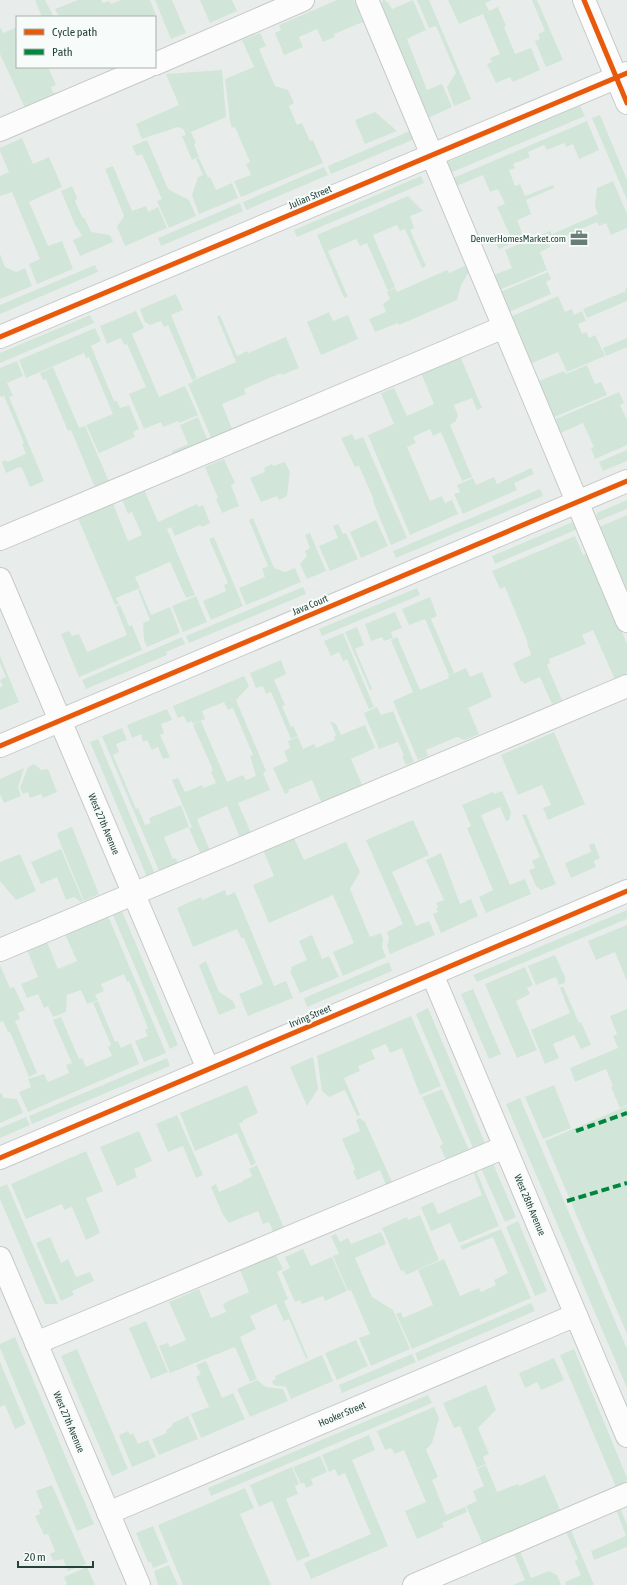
<svg xmlns="http://www.w3.org/2000/svg" width="627" height="1585" font-family="'Asap Condensed',sans-serif">
<style>
.green{fill:#d1e6d8}
.lines{fill:none;stroke-linecap:round;stroke-linejoin:round}
.minor-casing{stroke:#c5cac8;stroke-width:24}
.minor{stroke:#fcfcfc;stroke-width:22}
.quiet{stroke:#00873e;stroke-width:4;stroke-dasharray:8 4;stroke-linecap:butt}
.cycleway-casing{stroke:#f7fbf9;stroke-width:8}
.cycleway{stroke:#e8590c;stroke-width:5}
.labels{text-anchor:middle;dominant-baseline:central;stroke-width:4;stroke-linejoin:round;paint-order:stroke}
.street-label{font-size:10px;fill:#24423a;stroke:#f7fbf9}
.poi-label{font-size:10px;fill:#24423a;stroke:#f7fbf9;text-anchor:end}
</style>
<rect width="100%" height="100%" fill="#e8edeb"/>
<g class="green">
<path d="M35,0H45L54,17H42Z"/>
<path d="M78,0H101L103,3L109,1L111,4L121,0H150L156,15L152,17H59L55,9Z"/>
<path d="M155,0H172L186,33L171,39Z"/>
<path d="M200,0H232L237,11L210,23Z"/>
<path d="M337,0H354L363,22L334,34L335,37L323,42L317,29L299,37L303,47L284,55L275,33L281,30L279,25Z"/>
<path d="M383,0H385L387,3L388,2L392,9L413,0L426,30L407,39L427,90L442,84L452,107L428,118L381,7Z"/>
<path d="M417,0H429L471,99L454,106L447,87L456,73L436,26L429,28Z"/>
<path d="M448,0H492L485,3L489,11L498,7L506,26L504,27L515,54L531,48L540,70L513,82L510,77L496,83L487,64L492,62L490,58L500,54L483,14L459,24Z"/>
<path d="M532,0H537L563,60L546,67L535,41L540,39L538,34L545,31Z"/>
<path d="M0,27L3,33L17,27V67H48L56,85L51,87L53,93L59,92L60,96L26,110L0,54Z"/>
<path d="M260,33L266,46L259,49L275,86L288,90L294,103L289,106L297,125L302,123L310,141L313,140L323,163L241,197L234,181L251,175L246,164L250,162L235,127L232,128L230,121L225,79L254,67L242,40Z"/>
<path d="M222,70L226,117L191,132L196,143L194,144L199,157L192,160L182,136L186,135L183,129L177,127C166,132 154,134 142,139L136,124L179,105L166,74Z"/>
<path d="M580,106L585,116L450,173L445,163Z"/>
<path d="M375,112L397,131L365,144L355,120Z"/>
<path d="M600,115L627,180V200L592,118Z"/>
<path d="M587,121L599,150L579,159L573,144L566,147L564,143L547,150L544,145L528,152L530,157L513,164L515,168L509,170L515,186L520,184L525,196L553,185L554,188L526,200L531,214L517,220L524,238L499,249L495,241L510,235L497,207L505,204L498,189L490,192L483,175L454,187L451,179Z"/>
<path d="M410,131L413,136L412,140L331,174L328,166Z"/>
<path d="M22,138L33,164L49,157L62,187L29,202L48,246L62,241L73,269L37,284L29,264L40,259L12,192L0,196V176L9,172L0,151V148Z"/>
<path d="M147,140L168,189L189,200L196,216L169,228L157,201L162,199L142,154L137,156L132,146Z"/>
<path d="M199,158L208,178L210,177L216,190L232,183L238,198L199,214L192,195L198,177L203,175L196,159Z"/>
<path d="M113,166L132,211L146,206L148,212L158,207L167,228L125,246L117,227L124,216L105,169Z"/>
<path d="M324,167L328,175L246,210L243,202Z"/>
<path d="M421,176L424,183L297,237L294,230Z"/>
<path d="M613,181L627,214V228L611,235L606,223L599,226L597,222L549,243L550,247L540,252L547,270L497,291L491,276L512,268L505,250L550,231L552,234L598,214L595,206L597,188Z"/>
<path d="M72,186L77,198L75,201L82,217L85,219L91,232L110,235L113,242L80,256L73,240L82,236L77,227H76L61,191Z"/>
<path d="M408,196L423,211L410,216L414,228L410,230L426,266L422,268L405,229L400,231L397,225L373,235L395,287L388,291L367,243L360,246L356,239L328,251L348,297L344,298L317,235Z"/>
<path d="M240,203L243,211L161,246L158,238Z"/>
<path d="M0,254L5,267L16,272L25,268L32,286L0,299Z"/>
<path d="M95,265L98,272L0,314V305Z"/>
<path d="M467,265L470,270L461,285L457,300L399,325L398,323L375,332L369,319L386,312L383,304L390,299L387,292L395,288L397,292L447,270L449,273Z"/>
<path d="M548,272L551,279L546,282L551,294L507,313L498,293Z"/>
<path d="M627,288V301L587,318L583,309L626,291L625,289Z"/>
<path d="M176,294L183,310L171,315L197,378L192,380L168,325L164,327L161,321L150,325L145,322L140,309Z"/>
<path d="M558,296L565,312L572,309L574,315L582,311L586,321L578,324L582,334L586,332L589,338L595,335L605,356L567,372L558,352L530,364L510,317Z"/>
<path d="M136,311L144,328L132,334L159,397L185,386L198,415L179,423L178,421L163,427L161,422L144,429L129,394L146,387L127,344L124,345L121,338L107,344L100,326Z"/>
<path d="M329,312L333,321L348,315L358,339L321,355L307,322Z"/>
<path d="M90,315L94,323L0,363V353Z"/>
<path d="M220,315L237,356L247,351L248,353L286,337L299,368L282,375L281,373L244,389L246,394L222,404L233,431L212,440L188,384L193,382L192,381L236,362L217,317Z"/>
<path d="M95,328L101,341L91,346L114,401H117L120,408L129,405L139,429L133,432L135,437L99,453L86,425L113,414L89,357L86,358L84,353L26,378L19,360Z"/>
<path d="M627,338V347L606,356L603,348Z"/>
<path d="M460,356L482,408L477,410L472,398L454,405L458,416L455,422L450,425L472,477L462,481L441,432L433,436L430,429L413,437L416,443L407,447L430,501L442,496L445,503L452,500L458,514L410,535L368,435L394,424L381,393L394,388L407,416L434,404L421,373Z"/>
<path d="M17,361L23,376L7,383L13,396L9,397L44,481L30,487L22,468L19,467L6,473L2,462L6,460L7,462L26,454L22,444L24,443L4,396L1,397L0,396V368Z"/>
<path d="M587,365L595,384L601,382L607,395L552,418L536,382L564,371L566,374Z"/>
<path d="M53,367L79,428L85,426L110,484L96,490L71,430L68,431L46,379L43,380L40,373Z"/>
<path d="M619,392L624,403L620,405L626,418L627,417V445L595,459L591,448L594,447L583,423L556,435L551,421Z"/>
<path d="M198,417L208,441L174,456L172,451L188,444L180,425Z"/>
<path d="M352,434L355,440L363,437L407,538L391,545L373,501L374,500L359,466L355,467L341,438Z"/>
<path d="M627,450V461L603,471L599,462Z"/>
<path d="M224,459L235,483L231,485L239,506L222,513L216,499L218,498L205,467Z"/>
<path d="M285,462L290,472L287,496L279,500L277,496L261,502L250,478L265,472L264,468L272,464L273,466Z"/>
<path d="M531,468L534,474L514,483L517,490L463,514L454,494L460,492L457,485L473,478L476,485L494,477L497,484Z"/>
<path d="M143,487L158,522L197,504L199,507L203,505L210,523L202,527L200,525L175,536L171,527L167,529L195,595L186,598L170,562L135,577L140,588L116,598L119,604L115,605L77,516L112,501L128,541L142,535L132,512L128,514L121,497Z"/>
<path d="M540,489L543,496L396,558L393,551Z"/>
<path d="M627,500V509L595,522L597,513Z"/>
<path d="M627,515V594L599,527Z"/>
<path d="M253,518L274,568L285,572L295,568L301,582L246,605L239,588L265,577L262,569L268,566L249,520Z"/>
<path d="M376,520L388,546L361,558L350,532Z"/>
<path d="M575,521L578,529L495,564L492,556Z"/>
<path d="M338,524L343,534L346,533L358,559L330,571L319,546L338,538L333,526Z"/>
<path d="M310,533L326,571L307,579L300,564L307,556L305,551L310,548L305,535Z"/>
<path d="M575,536L583,555L589,553L627,644V675L615,680L593,630L582,635L586,644L549,659L550,663L547,665L562,700L552,704L540,677L524,684L523,681L521,682L513,663L531,655L527,643H528L505,587L500,589L492,571Z"/>
<path d="M214,537L243,606L211,620L203,601L226,591L224,585L228,583L209,539Z"/>
<path d="M303,587L306,594L189,643L186,636Z"/>
<path d="M417,588L420,595L322,636L319,629Z"/>
<path d="M140,589L151,615L170,607L180,633L147,647L144,640L143,623L150,620L138,590Z"/>
<path d="M196,596L207,622L183,632L172,606Z"/>
<path d="M430,597L437,616L431,619L454,673L449,675L425,619L409,625L402,609Z"/>
<path d="M120,605L129,626L132,625L142,650L79,677L61,634L69,631L72,636L79,634L87,652L127,635L116,607Z"/>
<path d="M395,612L402,628L391,632L393,638L384,641L382,637L371,641L365,624Z"/>
<path d="M357,627L364,645L355,649L372,689L370,690L345,632Z"/>
<path d="M343,633L374,707L369,709L347,659L343,661L339,652L331,656L324,641Z"/>
<path d="M182,637L185,644L166,652L167,655L86,689L82,680Z"/>
<path d="M397,637L420,690L449,678L448,676L466,668L470,677L482,672L492,697L468,708L479,734L465,740L457,737L426,750L428,756L418,760L393,701L413,692L391,640Z"/>
<path d="M0,656L19,702L0,710V687L3,686L0,680L6,677L0,663Z"/>
<path d="M281,660L286,674L274,680L285,705L282,706L291,727L293,726L298,736L291,739L271,692L266,694L263,686L256,688L250,673Z"/>
<path d="M244,676L249,686L236,700L266,771L263,773L270,790L238,803L251,833L240,838L227,806L197,819L210,851L201,855L189,828L192,827L172,780L178,778L185,792L202,785L203,788L216,783L211,772L213,770L193,725L201,721L227,782L243,775L246,780L256,776L250,756L253,755L233,708L228,710L224,702L202,711L205,719L193,724L192,721L187,723L184,716L178,718L173,706Z"/>
<path d="M377,707L381,715L393,711L414,762L406,765L402,756L404,755L398,742L379,749L364,713Z"/>
<path d="M167,709L172,720L161,724L164,733L160,735L170,757L163,759L158,747L152,750L147,740L143,742L141,734L132,738L127,725Z"/>
<path d="M330,721L336,724L341,735L365,725L375,748L351,759L363,787L322,804L312,780L288,790L289,792L285,794L273,768L288,761L284,751L290,748L288,741L298,737L303,749L314,744L316,748L335,740L334,737L336,735Z"/>
<path d="M122,728L127,740L116,744L119,752L113,755L136,809L138,808L145,825L151,823L149,818L181,805L189,827L164,837L173,859L176,858L179,865L160,873L102,736Z"/>
<path d="M554,732L585,804L548,820L543,808L551,805L542,785L518,795L501,755Z"/>
<path d="M98,739L155,874L147,877L90,742Z"/>
<path d="M34,764L41,770L48,769L57,792L43,798L41,794L30,798L28,792L23,794L20,788L28,767Z"/>
<path d="M24,768L18,787L21,796L4,803L0,794V779Z"/>
<path d="M502,791L511,812L509,820L506,821L500,807L481,815L510,885L525,879L531,894L486,913L479,897L493,890L467,828L471,826L462,805L493,792L494,794Z"/>
<path d="M526,814L556,884L541,890L536,886L529,870L535,868L532,861L540,857L522,815Z"/>
<path d="M413,820L429,855L392,872L416,926L429,921L435,935L390,954L387,946L389,938L387,932L403,924L366,840Z"/>
<path d="M72,827L99,894L84,901L57,835H58L57,833Z"/>
<path d="M293,836L304,860L346,842L360,872L350,889L370,937L381,933L383,939L382,947L386,957L343,976L333,952L354,943L333,895L269,923L253,885L274,876L263,850Z"/>
<path d="M594,843L600,858L594,861L596,867L571,878L565,863L591,852L589,845Z"/>
<path d="M61,849L83,901L81,902L74,897L66,900L57,877L41,884L31,862Z"/>
<path d="M441,853L460,904L471,899L478,916L441,933L433,914L438,912L436,908L438,907L436,903L444,900L426,860Z"/>
<path d="M20,854L36,891L16,900L0,881V862Z"/>
<path d="M225,890L227,896L235,892L274,986L286,981L293,998L248,1016L239,994L263,984L244,938H241L237,929L193,947L177,908L201,897L202,900Z"/>
<path d="M627,910V919L477,982L473,975Z"/>
<path d="M122,911L178,1045L170,1049L113,915Z"/>
<path d="M108,916L166,1053L144,1062L135,1041L148,1036L145,1030L148,1028L129,981L127,982L124,974L101,984L104,991L95,995L98,1000L87,1004L81,990L67,995L66,1012L53,1017L48,1006L44,1008L38,994L27,998L21,984L38,977L27,950L47,942L58,969L77,961L65,934Z"/>
<path d="M627,925V981L615,952L596,960L588,941Z"/>
<path d="M312,935L322,959L329,956L339,977L300,993L290,971L292,970L291,967L307,960L299,941Z"/>
<path d="M555,955L565,977V983L559,985L556,977L536,985L528,966Z"/>
<path d="M206,961L219,992L233,1001L236,1008L219,1015L199,965Z"/>
<path d="M389,962L392,971L307,1007L304,998Z"/>
<path d="M0,965L10,988L14,987L25,1010L18,1013L20,1019L15,1021L37,1073L29,1077L10,1032H8L3,1021L0,1022Z"/>
<path d="M525,967L533,985L527,988L530,994L516,1001L537,1050L517,1058L485,984Z"/>
<path d="M563,986L579,1023L581,1022L591,1045L581,1049L574,1035L553,1044L559,1058L545,1064L531,1030L570,1013L560,988Z"/>
<path d="M473,989L501,1054L489,1059L461,994Z"/>
<path d="M98,1001L115,1042L118,1041L121,1048L131,1043L139,1064L28,1112L19,1092L31,1087L28,1079L44,1074L48,1082L69,1073L66,1065L72,1063L53,1020L61,1017L79,1059L82,1058L86,1067L112,1056L108,1047L111,1045L93,1003Z"/>
<path d="M428,1008L485,1143L473,1148L416,1014Z"/>
<path d="M627,1009V1105L620,1108L611,1087L613,1086L606,1069L575,1082L570,1068L618,1048L613,1036L617,1034L610,1016Z"/>
<path d="M411,1016L441,1086L420,1095L402,1048L390,1053L386,1044L371,1050L375,1059L358,1066L360,1071L344,1078L360,1115L357,1116L345,1090L329,1097L322,1091L317,1056Z"/>
<path d="M313,1057L318,1089L307,1106L290,1067Z"/>
<path d="M167,1058L170,1066L32,1124L29,1116Z"/>
<path d="M247,1085L258,1113L243,1120V1122L239,1124L256,1163L251,1166L237,1133L195,1151L180,1113Z"/>
<path d="M554,1085L571,1128L543,1139L525,1097Z"/>
<path d="M442,1089L469,1150L446,1160L440,1146L443,1144L422,1097Z"/>
<path d="M1,1093L4,1098L17,1099L23,1113L0,1123V1094Z"/>
<path d="M520,1098L627,1349V1388L506,1104Z"/>
<path d="M627,1106V1334L545,1141Z"/>
<path d="M177,1115L203,1175L196,1178L183,1146L168,1152L156,1124Z"/>
<path d="M26,1117L30,1125L0,1138V1128Z"/>
<path d="M360,1118L365,1122L392,1182L386,1185L380,1170L357,1180L353,1171L355,1169L342,1139L360,1131L356,1120Z"/>
<path d="M139,1131L152,1161L134,1169L137,1177L117,1186L100,1147Z"/>
<path d="M86,1151L103,1191L86,1198L100,1233L86,1240L72,1207L64,1210L62,1204L26,1219L11,1184Z"/>
<path d="M492,1161L516,1217L505,1222L480,1166Z"/>
<path d="M257,1165L285,1230L274,1234L269,1222L263,1224L258,1211L229,1223L223,1215L211,1187L216,1184L219,1192L242,1182V1181L252,1176L249,1169Z"/>
<path d="M475,1168L499,1226L459,1243L450,1223L431,1231L421,1207L433,1202L438,1214L482,1195L472,1169Z"/>
<path d="M7,1184L58,1304H45L0,1199V1187Z"/>
<path d="M420,1215L439,1260L406,1275L404,1270L401,1271L382,1228L407,1217L408,1220Z"/>
<path d="M518,1221L547,1291L535,1296L506,1227Z"/>
<path d="M501,1229L531,1298L412,1349L396,1314L401,1312L403,1318L433,1305L418,1270L444,1259L460,1296L479,1288L481,1292L496,1285L494,1280L508,1273L493,1237L462,1250L460,1246Z"/>
<path d="M381,1232L386,1244L355,1258L372,1297L393,1310L410,1349L371,1366L359,1338L370,1334L351,1290L348,1291L333,1256L339,1254L331,1236L336,1234L340,1242L348,1238L351,1244Z"/>
<path d="M50,1237L61,1263L68,1259L76,1277L90,1272L94,1281L72,1291L74,1295L61,1301L36,1243Z"/>
<path d="M303,1249L311,1266L332,1257L347,1291L325,1301L323,1296L302,1304L300,1300L295,1302L282,1272L290,1268L285,1257Z"/>
<path d="M276,1255L283,1269L277,1272L288,1299L284,1301L308,1358L306,1359L289,1319L284,1321L276,1304L250,1316L256,1329L240,1337L257,1379L250,1382L235,1347L170,1373L159,1346L168,1343L170,1347L186,1340L169,1302L199,1289L211,1318L226,1312L223,1305L225,1304L224,1303L249,1292L240,1270Z"/>
<path d="M531,1303L535,1311L418,1361L415,1353Z"/>
<path d="M146,1321L168,1372L151,1379L129,1328Z"/>
<path d="M15,1337L94,1524L77,1531L0,1348V1344Z"/>
<path d="M356,1340L368,1366L337,1380L325,1353Z"/>
<path d="M77,1349L128,1469L112,1476L61,1356Z"/>
<path d="M574,1349L627,1478L626,1483L616,1487L560,1355Z"/>
<path d="M412,1354L416,1362L342,1393L339,1385Z"/>
<path d="M322,1355L333,1381L291,1399L286,1387L274,1385L272,1381L276,1379L275,1376Z"/>
<path d="M554,1358L564,1380L541,1390L537,1382L525,1388L519,1373Z"/>
<path d="M206,1361L222,1398L233,1393L245,1419L201,1438L191,1414L209,1407L196,1377L201,1374L196,1365Z"/>
<path d="M0,1362L26,1424L15,1429L5,1405L0,1407Z"/>
<path d="M257,1380L266,1387L283,1389L288,1401L250,1417L237,1389Z"/>
<path d="M486,1385L496,1410L478,1428L489,1454L483,1457L486,1464L477,1468L460,1426L454,1428L443,1403Z"/>
<path d="M428,1395L432,1403L211,1496L208,1488Z"/>
<path d="M434,1407L439,1418L432,1443L426,1450L438,1477L432,1480L446,1515L465,1507L467,1512L442,1523L444,1527L417,1539L405,1511L426,1502L404,1450L395,1454L391,1448L385,1450L377,1431Z"/>
<path d="M188,1416L198,1439L159,1455L152,1439L167,1433L166,1430L171,1427L173,1423Z"/>
<path d="M128,1431L130,1435L133,1433L138,1444L148,1440L156,1457L132,1467L119,1435Z"/>
<path d="M369,1435L375,1450L352,1460L388,1546L311,1579L304,1563L371,1534L345,1473L338,1476L335,1469L329,1472L322,1455Z"/>
<path d="M320,1456L327,1472L311,1479L313,1485L306,1488L304,1483L301,1484L293,1467Z"/>
<path d="M486,1465L497,1492L518,1484L519,1486L545,1475L561,1512L483,1545L466,1506L477,1501L473,1491L484,1486L477,1469Z"/>
<path d="M292,1467L299,1484L295,1486L298,1494L286,1499L310,1556L297,1561L272,1501L259,1507L250,1485Z"/>
<path d="M52,1485L86,1564L68,1571L63,1559L53,1561L50,1554L55,1551L48,1534L44,1535L35,1516L40,1514L39,1510L43,1508L36,1491Z"/>
<path d="M245,1488L254,1508L240,1514L271,1585H183L158,1525Z"/>
<path d="M619,1505L627,1525V1547L594,1560L591,1551L626,1536L615,1507Z"/>
<path d="M153,1526L168,1562L153,1568L151,1562H148L136,1533Z"/>
<path d="M571,1530L594,1585H566L565,1582L581,1575L575,1561L578,1559L566,1532Z"/>
<path d="M519,1549L531,1578L549,1571L557,1575L561,1585H513L525,1580L513,1552Z"/>
<path d="M169,1565L178,1585H158L154,1571Z"/>
<path d="M87,1567L95,1585H65L67,1584L64,1577Z"/>
</g>
<g class="lines">
<g class="minor-casing">
<g id="minor">
<path d="M367,0L627,621"/>
<path d="M584,0L627,103"/>
<path d="M155,64L303,0"/>
<path d="M0,130L147,67"/>
<path d="M0,337L627,73"/>
<path d="M0,539L504,327"/>
<path d="M0,579L208,1069"/>
<path d="M0,746L627,481"/>
<path d="M0,950L627,686"/>
<path d="M432,974L627,1436"/>
<path d="M0,1158L627,891"/>
<path d="M0,1258L139,1585"/>
<path d="M36,1343L505,1147"/>
<path d="M108,1513L576,1315"/>
<path d="M414,1585L627,1494"/>
</g>
</g>
<use href="#minor" class="minor"/>
<g class="quiet">
<path d="M576,1131L627,1113"/>
<path d="M567,1201L627,1183"/>
</g>
<g class="cycleway-casing">
<g id="cycleway">
<path d="M584,0L627,103"/>
<path d="M0,337L627,73"/>
<path d="M0,746L627,481"/>
<path d="M0,1158L627,891"/>
</g>
</g>
<use href="#cycleway" class="cycleway"/>
</g>
<defs>
<g id="office-bare" transform="scale(1.38)"><path d="M-6-3h4V-5.5h4V-3h4V5H-6ZM-1-4.5V-3h2v-1.5ZM-6 0V1H6V0Z" fill="#697e78" stroke="#f7fbf9" stroke-width="2.5" paint-order="stroke"/></g>
</defs>
<g fill-rule="evenodd">
<use href="#office-bare" x="579" y="238"/>
</g>
<g class="labels">
<g class="street-label">
<text transform="translate(310 197) rotate(-23)">Julian Street</text>
<text transform="translate(310 605) rotate(-23)">Java Court</text>
<text transform="translate(104 824) rotate(67)">West 27th Avenue</text>
<text transform="translate(310 1016) rotate(-23)">Irving Street</text>
<text transform="translate(530 1205) rotate(67)">West 28th Avenue</text>
<text transform="translate(342 1414) rotate(-23)">Hooker Street</text>
<text transform="translate(69 1422) rotate(67)">West 27th Avenue</text>
</g>
<g class="poi-label">
<text x="566" y="238">DenverHomesMarket.com</text>
</g>
</g>
<rect x="16" y="16" width="140" height="52" fill="#f7fbf9" stroke="#a3b1ad"/>
<rect x="24" y="29" width="20" height="6" fill="#e8590c" stroke="#a3b1ad"/>
<text x="52" y="36" font-size="12" fill="#24423a">Cycle path</text>
<rect x="24" y="49" width="20" height="6" fill="#00873e" stroke="#a3b1ad"/>
<text x="52" y="56" font-size="12" fill="#24423a">Path</text>
<path d="M18 1561v6h75v-6" fill="none" stroke="#24423a" stroke-width="2"/>
<text x="24" y="1561" font-size="12" fill="#24423a" stroke="#f7fbf9" stroke-width="3" paint-order="stroke">20 m</text>
</svg>
